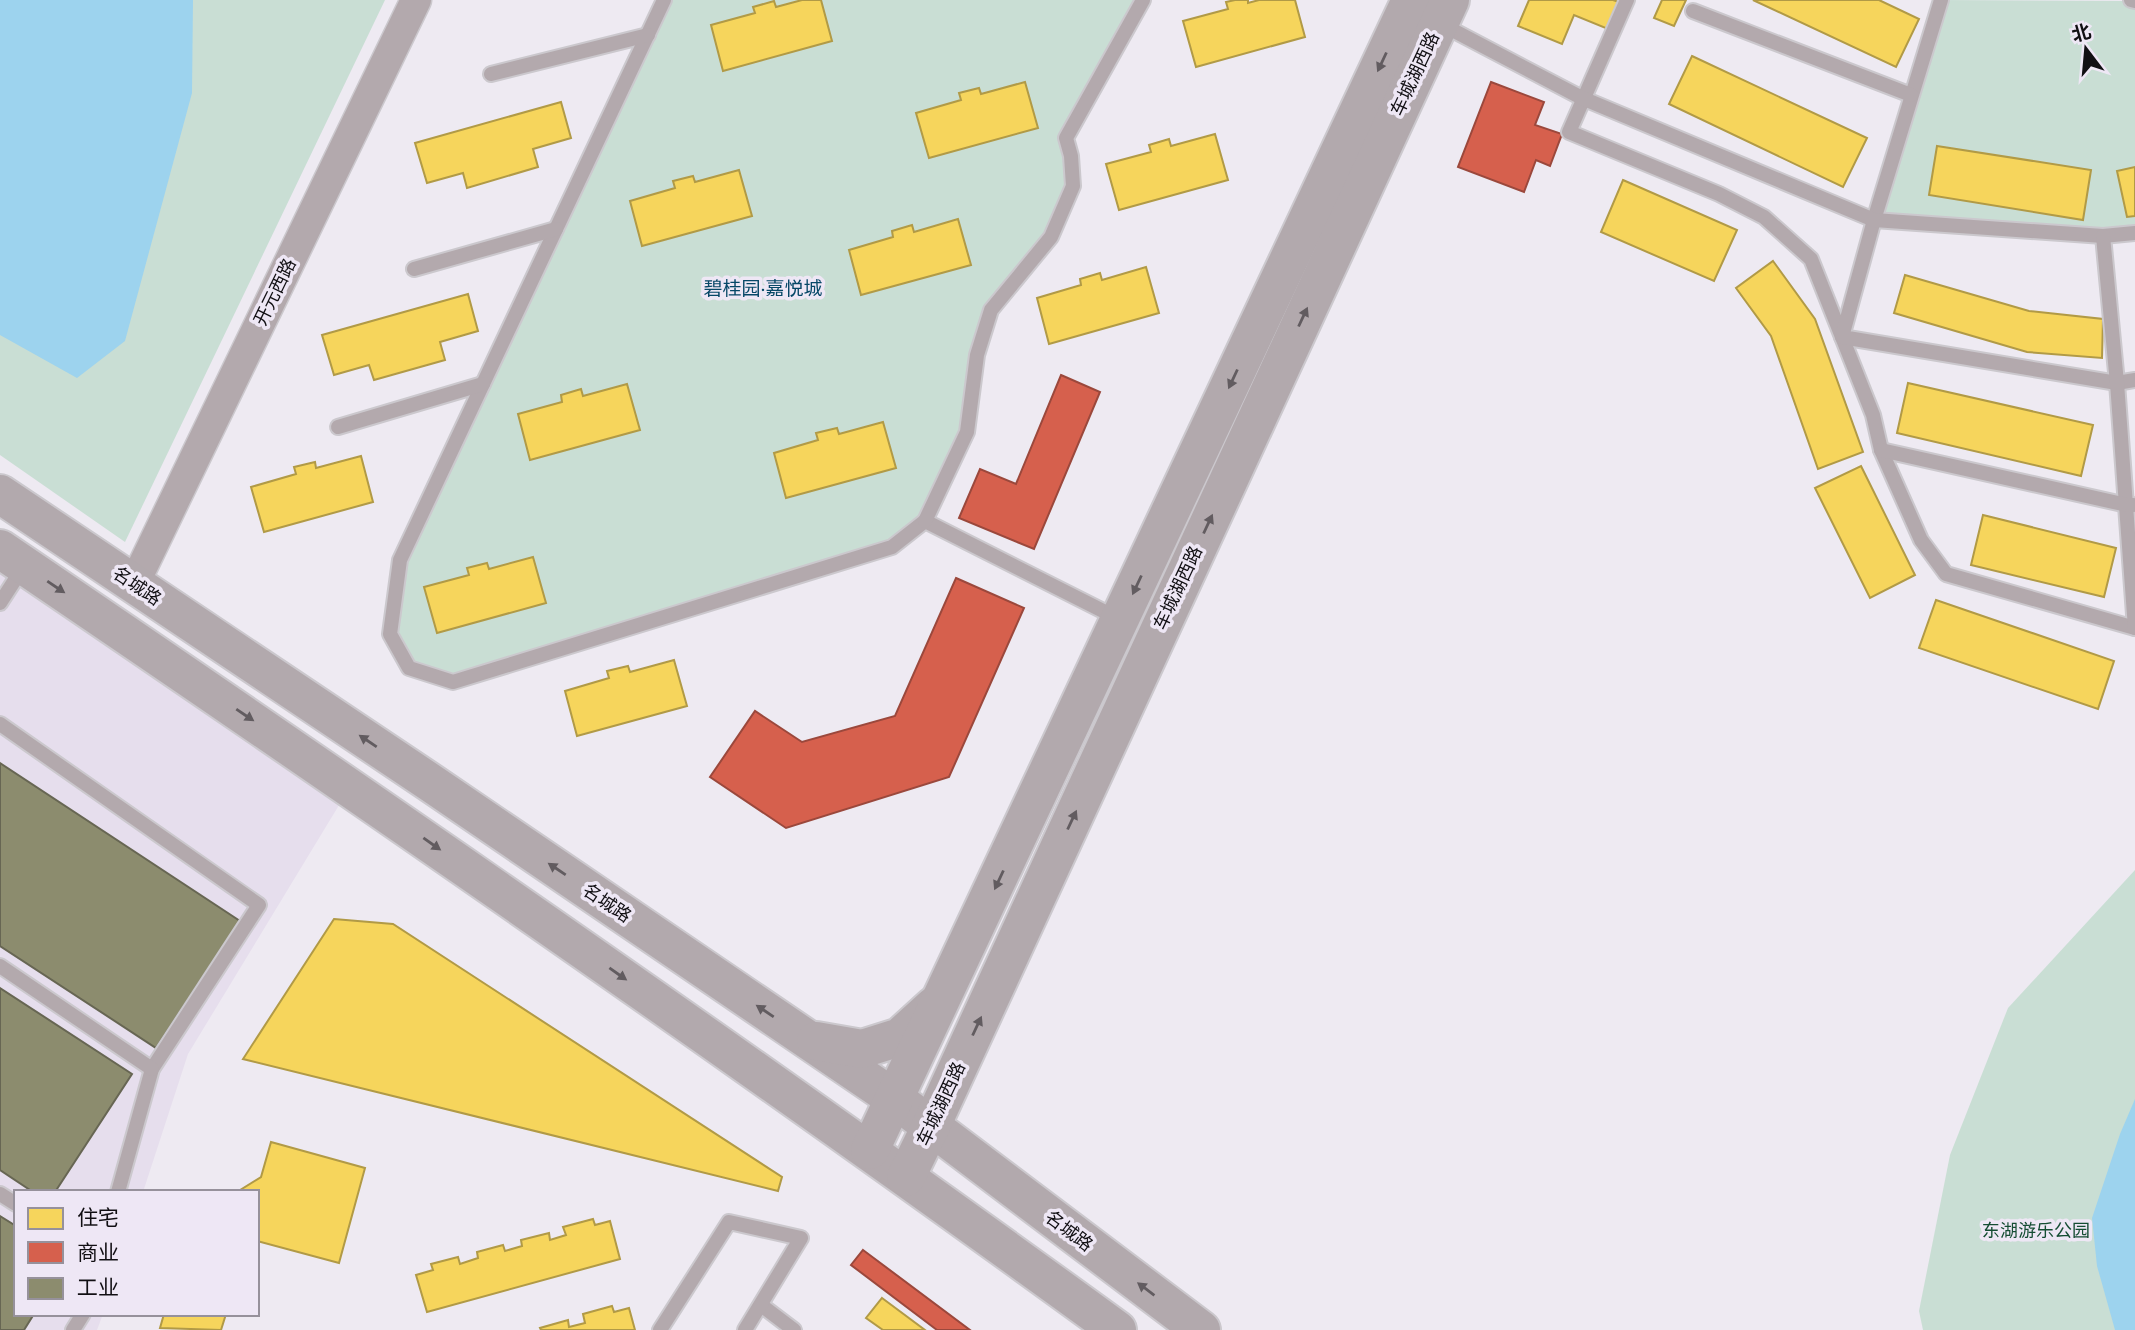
<svg xmlns="http://www.w3.org/2000/svg" width="2135" height="1330" font-family="'Varela Round','Noto Sans SC',sans-serif">
<style>
.industrial{fill:#e6deed}
.green{fill:#c9ded4}
.water{fill:#9dd3ee}
.homes{fill:#f6d55c;stroke:#b19a46;stroke-width:2}
.shops{fill:#d6604d;stroke:#9b483c;stroke-width:2}
.industry{fill:#8c8c6e;stroke:#676653;stroke-width:2}
.lines{fill:none;stroke-linecap:round;stroke-linejoin:round}
.lane-casing{stroke:#cbc8cd;stroke-width:18}
.street-casing{stroke:#cbc8cd;stroke-width:33}
.secondary-casing{stroke:#cbc8cd;stroke-width:42}
.lane{stroke:#b3a9ad;stroke-width:14}
.street{stroke:#b3a9ad;stroke-width:30}
.secondary{stroke:#b2a9ad;stroke-width:38}
.oneway{fill:#625c60}
.labels{text-anchor:middle;dominant-baseline:central;stroke-width:7;stroke-linejoin:round;paint-order:stroke}
.street-label{font-size:18px;fill:#110f13;stroke:#eee7f5}
.park-label{font-size:18px;fill:#154d33;stroke:#eee7f5}
.neighbourhood-label{font-size:19px;fill:#064767;stroke:#eee7f5}
</style>
<rect width="100%" height="100%" fill="#eeeaf2"/>
<path class="industrial" d="M0,534L350,787L188,1054L143,1192H16V1314H103L97,1330H0Z"/>
<g class="green">
<path d="M0,0H385L125,542L0,455Z"/>
<path d="M664,0H1143L1066,138L1073,186L1051,237L991,310L967,432L925,521L892,547L453,682L409,668L390,634L400,560Z"/>
<path d="M1941,0L2135,1V233L1874,220Z"/>
<path d="M2135,870V1330H1923L1919,1311L1950,1155L2008,1008Z"/>
</g>
<g class="water">
<path d="M0,0H193L192,93L125,341L77,378L0,335Z"/>
<path d="M2135,1099V1330H2115L2097,1266L2092,1218L2120,1134Z"/>
</g>
<g class="homes">
<path d="M802,0H821L832,41L723,71L711,25L755,13L753,7L774,1L776,7Z"/>
<path d="M1235,0H1248V3L1259,0H1295L1305,37L1196,67L1183,21L1228,9L1226,2Z"/>
<path d="M1529,0H1613L1619,2L1608,29L1574,15L1562,44L1518,26Z"/>
<path d="M1662,0H1686L1674,26L1654,18Z"/>
<path d="M1753,0H1879L1919,19L1896,67Z"/>
<path d="M1692,56L1867,138L1843,187L1669,104Z"/>
<path d="M1025,82L1038,128L929,158L916,113L961,100L959,93L979,88L981,94Z"/>
<path d="M561,102L571,138L533,149L538,167L467,188L463,173L427,183L415,143Z"/>
<path d="M1215,134L1228,180L1119,210L1106,164L1151,152L1149,145L1169,139L1171,146Z"/>
<path d="M1937,146L2091,170L2083,220L1929,195Z"/>
<path d="M2135,167V216L2127,217L2117,171Z"/>
<path d="M739,170L752,216L642,246L630,201L675,188L673,181L693,176L695,182Z"/>
<path d="M1623,180L1737,230L1714,281L1601,232Z"/>
<path d="M958,219L971,265L861,295L849,250L893,237L892,231L912,225L914,232Z"/>
<path d="M1773,261L1815,319L1863,452L1818,469L1771,336L1736,288Z"/>
<path d="M1146,267L1159,313L1049,344L1037,298L1081,285L1080,279L1100,273L1102,280Z"/>
<path d="M1905,275L2029,311L2103,319L2102,358L2027,352L1894,313Z"/>
<path d="M468,294L478,331L440,342L445,360L374,380L369,365L334,375L322,335Z"/>
<path d="M1908,383L2093,425L2081,476L1897,433Z"/>
<path d="M627,384L640,430L530,460L518,414L562,402L561,395L581,389L583,396Z"/>
<path d="M883,422L896,468L786,498L774,453L818,440L816,433L837,428L839,434Z"/>
<path d="M361,456L373,502L264,532L251,487L296,474L294,467L315,462L316,468Z"/>
<path d="M1861,466L1915,575L1870,598L1815,488Z"/>
<path d="M1983,515L2116,548L2104,597L1971,565Z"/>
<path d="M533,557L546,603L437,633L424,587L469,575L467,568L487,563L489,569Z"/>
<path d="M1936,600L2114,661L2098,709L1919,648Z"/>
<path d="M674,660L687,706L577,736L565,691L609,678L607,671L628,666L630,672Z"/>
<path d="M334,919L393,924L782,1177L778,1191L243,1059Z"/>
<path d="M271,1142L365,1168L339,1263L257,1241V1192H237L261,1177Z"/>
<path d="M593,1219L595,1225L610,1221L620,1259L427,1312L416,1275L433,1270L431,1264L458,1257L460,1264L478,1258L477,1252L503,1245L505,1251L522,1246L521,1240L549,1233L550,1240L566,1235L563,1227Z"/>
<path d="M882,1298L925,1330H883L866,1318Z"/>
<path d="M612,1306L614,1312L629,1308L635,1330H541L540,1328L568,1320L569,1327L585,1323L583,1314Z"/>
<path d="M164,1314H226L221,1330L160,1328Z"/>
</g>
<g class="shops">
<path d="M1491,82L1544,102L1535,125L1562,134L1550,166L1536,160L1524,192L1458,167Z"/>
<path d="M1061,375L1100,392L1034,549L959,518L980,469L1016,484Z"/>
<path d="M956,578L1024,608L949,777L786,828L710,777L755,711L802,742L895,716Z"/>
<path d="M863,1250L970,1330H937L851,1265Z"/>
</g>
<g class="industry">
<path d="M0,763L240,921L156,1048L0,946Z"/>
<path d="M0,988L132,1074L55,1192H33L0,1170Z"/>
<path d="M0,1216L16,1226V1314H34L24,1330H0Z"/>
</g>
<g class="lines">
<g class="lane-casing">
<g id="lane">
<path d="M664,0L400,560L390,634L409,668L453,682L892,547L925,521L1119,619"/>
<path d="M1627,0L1569,132L1719,194L1764,217L1811,259L1873,415L1881,450L1921,540L1946,574L2135,628"/>
<path d="M1941,0L1874,220L1842,337L2117,383L2135,380"/>
<path d="M2131,0L2135,1"/>
<path d="M1693,11L1911,95"/>
<path d="M1441,24L1582,98L1874,220L2103,236L2135,233"/>
<path d="M491,74L648,35"/>
<path d="M2103,236L2117,383L2135,628"/>
<path d="M414,269L556,229"/>
<path d="M338,427L483,384"/>
<path d="M1881,450L2127,505H2133"/>
<path d="M925,521L967,432L977,355L991,310L1051,237L1073,186L1071,156L1066,138L1143,0"/>
<path d="M0,603L24,566"/>
<path d="M0,724L259,905L152,1069L118,1192"/>
<path d="M0,966L152,1069"/>
<path d="M0,1194L16,1204"/>
<path d="M761,1305L794,1330"/>
<path d="M73,1330L83,1314"/>
<path d="M660,1330L729,1222L801,1238L745,1330"/>
</g>
</g>
<g class="street-casing">
<path id="street" d="M134,584L416,0"/>
</g>
<g class="secondary-casing">
<g id="secondary">
<path d="M0,494L428,781L895,1099L1201,1330"/>
<path d="M0,549C376,804 749,1062 1117,1330"/>
<path d="M816,1041L862,1049L900,1037L934,1006"/>
<path d="M870,1150L1411,0"/>
<path d="M906,1177L931,1126L1450,0"/>
</g>
</g>
<use href="#lane" class="lane"/>
<use href="#street" class="street"/>
<use href="#secondary" class="secondary"/>
</g>
<defs><path id="oneway-solid" d="M-6-.8H1V-3.2L6.5 0L1 3.2V.8H-6Z" transform="scale(1.75)"/></defs>
<g class="oneway">
<use href="#oneway-solid" transform="translate(1382 62) rotate(115)"/>
<use href="#oneway-solid" transform="translate(1303 317) rotate(-65)"/>
<use href="#oneway-solid" transform="translate(1233 379) rotate(115)"/>
<use href="#oneway-solid" transform="translate(1208 524) rotate(-65)"/>
<use href="#oneway-solid" transform="translate(1137 585) rotate(115)"/>
<use href="#oneway-solid" transform="translate(56 587) rotate(34)"/>
<use href="#oneway-solid" transform="translate(245 715) rotate(34)"/>
<use href="#oneway-solid" transform="translate(368 741) rotate(-146)"/>
<use href="#oneway-solid" transform="translate(1072 820) rotate(-65)"/>
<use href="#oneway-solid" transform="translate(432 844) rotate(35)"/>
<use href="#oneway-solid" transform="translate(557 869) rotate(-146)"/>
<use href="#oneway-solid" transform="translate(999 880) rotate(115)"/>
<use href="#oneway-solid" transform="translate(618 974) rotate(35)"/>
<use href="#oneway-solid" transform="translate(765 1011) rotate(-146)"/>
<use href="#oneway-solid" transform="translate(977 1026) rotate(-65)"/>
<use href="#oneway-solid" transform="translate(1146 1289) rotate(-143)"/>
</g>
<g class="labels">
<g class="street-label">
<text transform="translate(1415 74) rotate(-65)">车城湖西路</text>
<text transform="translate(275 292) rotate(-64)">开元西路</text>
<text transform="translate(137 586) rotate(34)">名城路</text>
<text transform="translate(1178 588) rotate(-65)">车城湖西路</text>
<text transform="translate(607 903) rotate(34)">名城路</text>
<text transform="translate(941 1104) rotate(-65)">车城湖西路</text>
<text transform="translate(1069 1231) rotate(37)">名城路</text>
</g>
<g class="park-label">
<text x="2036" y="1231">东湖游乐公园</text>
</g>
<g class="neighbourhood-label">
<text x="763" y="289">碧桂园·嘉悦城</text>
</g>
</g>
<rect x="14" y="1190" width="245" height="126" fill="#eee7f5" stroke="#96919b" stroke-width="2"/>
<rect x="28" y="1208" width="35" height="21" fill="#f6d55c" stroke="#96919b" stroke-width="2"/>
<text x="77" y="1225" font-size="21" fill="#110f13">住宅</text>
<rect x="28" y="1242" width="35" height="21" fill="#d6604d" stroke="#96919b" stroke-width="2"/>
<text x="77" y="1260" font-size="21" fill="#110f13">商业</text>
<rect x="28" y="1278" width="35" height="21" fill="#8c8c6e" stroke="#96919b" stroke-width="2"/>
<text x="77" y="1295" font-size="21" fill="#110f13">工业</text>
<g transform="translate(2086 49) rotate(344)" stroke="#eee7f5" stroke-width="5" paint-order="stroke">
<path d="M0-5L12 26L0 18L-12 26Z" fill="#110f13"/>
<text y="-10" font-size="19" font-weight="bold" text-anchor="middle" fill="#110f13">北</text>
</g>
</svg>
